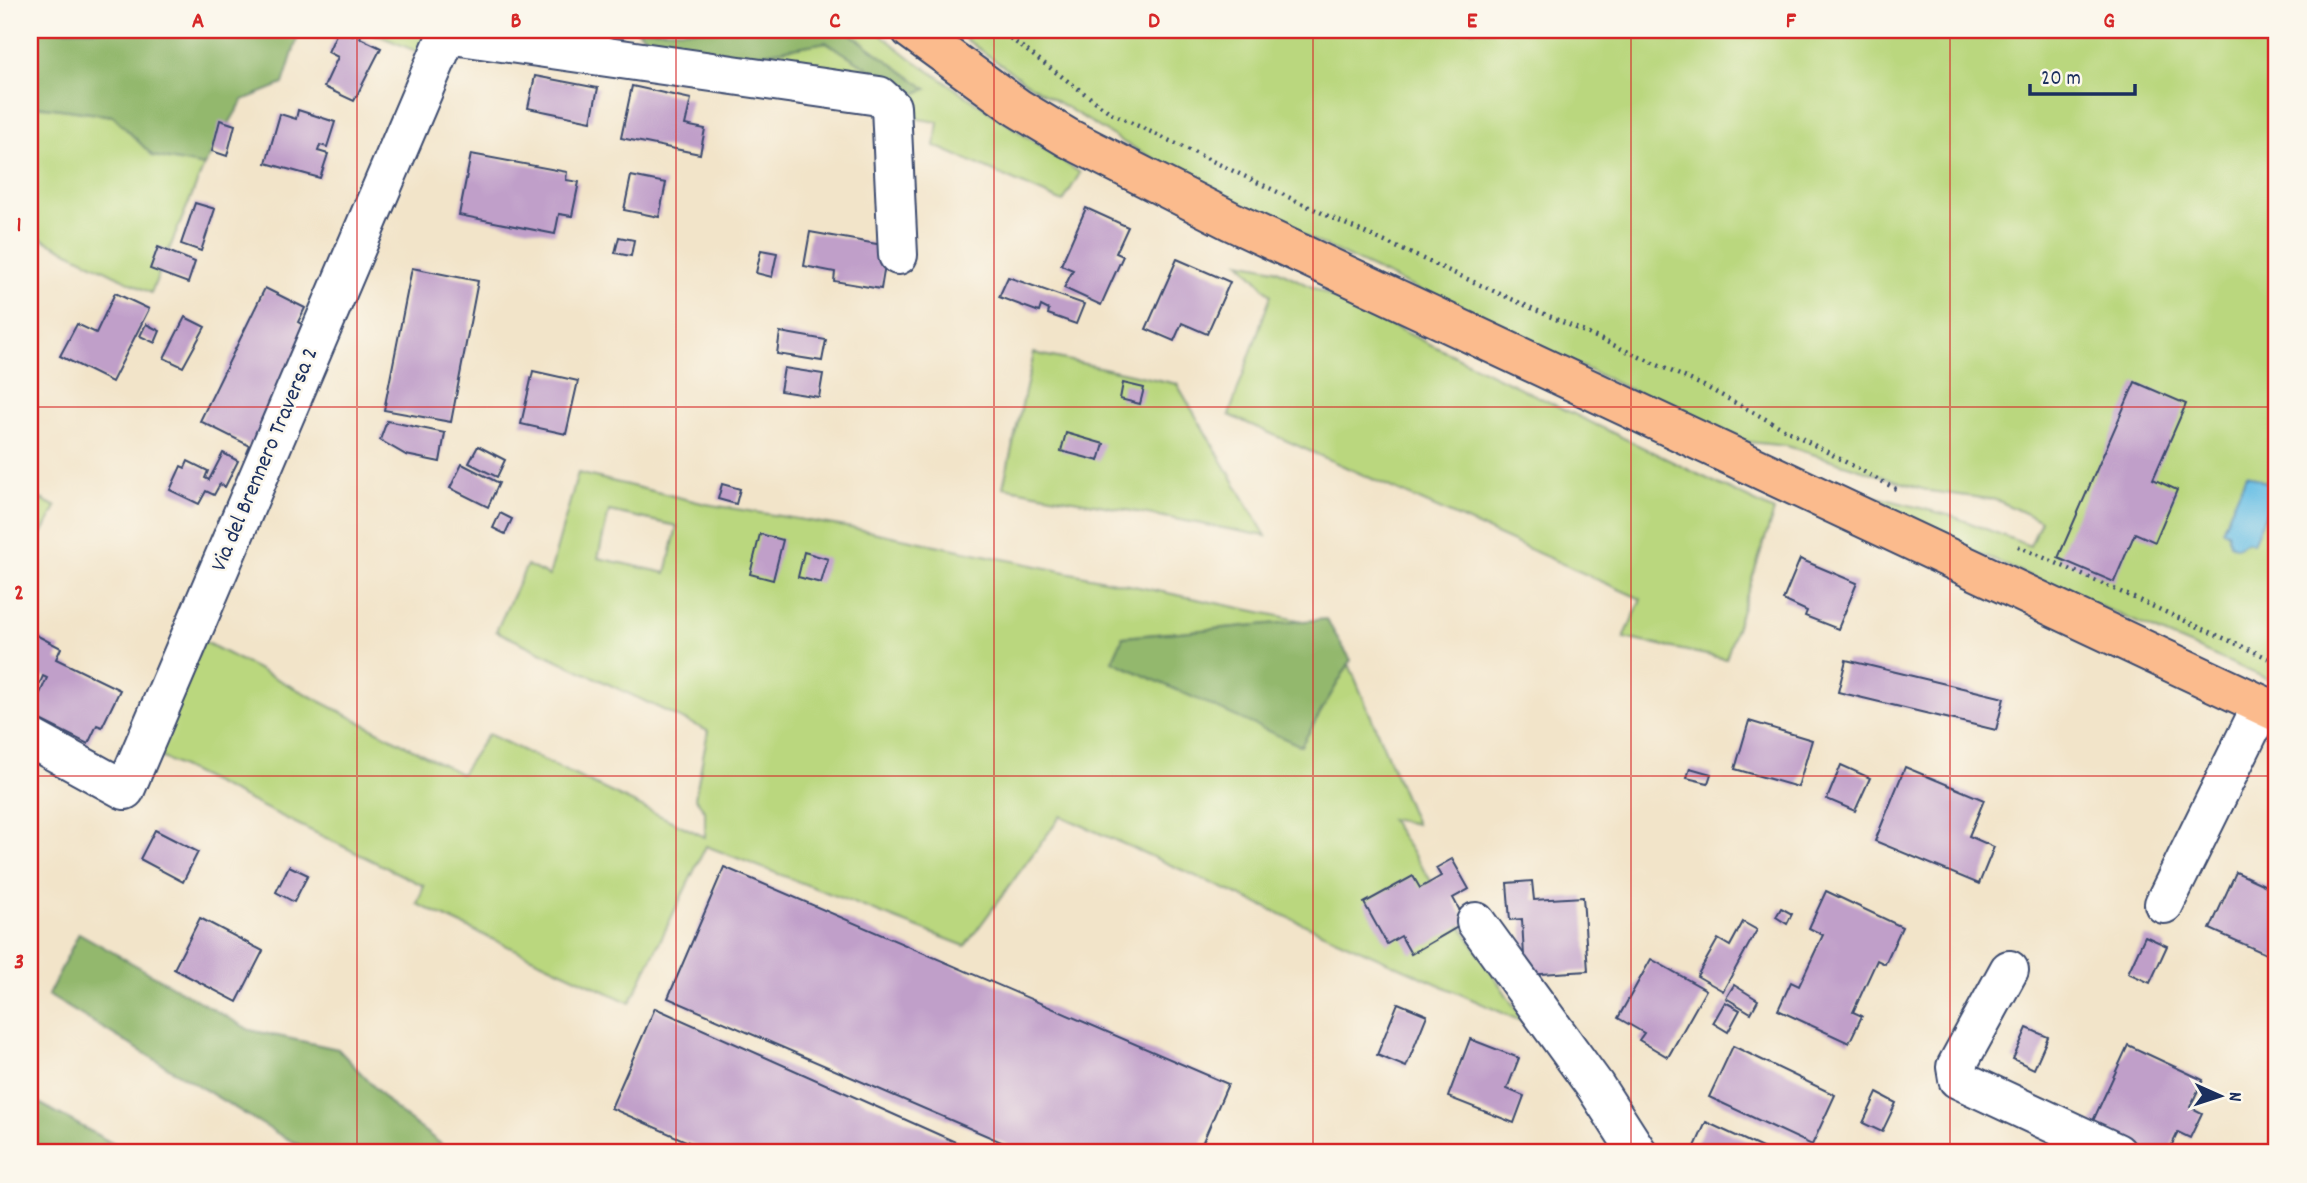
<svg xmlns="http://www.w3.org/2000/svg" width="2307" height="1183" font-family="Dekko,sans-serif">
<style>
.green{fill:#bad77e;stroke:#6a836e;stroke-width:2;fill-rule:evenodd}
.forest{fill:#93b86d;stroke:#577466;stroke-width:2}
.water{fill:#69bfe5;stroke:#4277a2;stroke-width:2}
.building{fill:#c09fc9}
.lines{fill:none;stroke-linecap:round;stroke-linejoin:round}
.minor-casing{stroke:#3b4a6e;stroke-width:42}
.major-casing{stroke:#3b4a6e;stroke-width:42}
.path{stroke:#3b4a6e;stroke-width:4.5;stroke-dasharray:2 5;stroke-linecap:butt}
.minor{stroke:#fff;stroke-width:38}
.major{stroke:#fbbb8d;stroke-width:38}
.grid{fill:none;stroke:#d62828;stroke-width:2;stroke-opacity:0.55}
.labels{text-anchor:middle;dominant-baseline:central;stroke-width:5;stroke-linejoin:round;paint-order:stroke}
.street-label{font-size:23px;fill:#1b2f5e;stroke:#fbf7ec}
.neatline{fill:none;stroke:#d62828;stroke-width:2.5}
.grid-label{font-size:23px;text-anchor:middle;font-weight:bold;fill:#d62828}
</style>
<rect width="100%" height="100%" fill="#fbf7ec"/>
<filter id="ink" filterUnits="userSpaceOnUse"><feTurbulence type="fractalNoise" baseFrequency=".0143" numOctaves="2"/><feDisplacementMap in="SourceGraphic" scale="14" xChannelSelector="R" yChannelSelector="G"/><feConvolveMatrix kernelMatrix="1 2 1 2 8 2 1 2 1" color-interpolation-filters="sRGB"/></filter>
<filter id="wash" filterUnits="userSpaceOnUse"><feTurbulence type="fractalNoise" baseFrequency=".00686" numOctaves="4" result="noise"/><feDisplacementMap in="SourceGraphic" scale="28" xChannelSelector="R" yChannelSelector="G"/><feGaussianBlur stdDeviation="1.57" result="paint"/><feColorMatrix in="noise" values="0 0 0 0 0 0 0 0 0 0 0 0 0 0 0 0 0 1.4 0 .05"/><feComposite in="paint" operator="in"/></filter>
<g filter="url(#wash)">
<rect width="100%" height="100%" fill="#f2e4c9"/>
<g class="green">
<path d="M365,30H432L423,54Z"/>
<path d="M845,30H875L913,60L1080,173L1063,202L935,146L938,122L899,116L656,46L753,55L826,42L911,95L926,89Z"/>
<path d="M953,30H2277V683L1806,479L1952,516L2030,546L2041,521L1997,500L1929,491L1787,446L1739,441L1249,210L1128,145L1025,82Z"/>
<path d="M30,105L113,116L153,156L204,166L151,293L30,233Z"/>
<path d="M1240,262L1275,269L1774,511L1726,659L1624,638L1641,599L1229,415L1271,295Z"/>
<path d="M1034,353L1177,384L1266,536L1003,487Z"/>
<path d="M578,473L706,504L858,529L1303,621L1123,637L1301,745L1349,664L1416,824L1390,819L1525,1023L1061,816L965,946L706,846L630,1003L417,904L424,886L157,755L203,641L461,774L488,734L705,837V811L695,798L708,731L496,631L527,565L549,576ZM609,511L677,526L666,573L598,558Z"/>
<path d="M30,493L56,507L30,557Z"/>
</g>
<g class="forest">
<path d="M30,30H234C256,35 277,30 300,30L283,84L243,100L204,166L153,156L113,116L30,105Z"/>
<path d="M637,30H845L927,89L912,95L826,42L753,55L656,46Z"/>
<path d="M1326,619L1351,660L1301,746L1112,661L1123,637Z"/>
<path d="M79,933L250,1030L338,1049L395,1109L453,1153H314L280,1135L48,995Z"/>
<path d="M30,1098L130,1153H30Z"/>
</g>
<path class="water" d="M2247,474L2277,488L2253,543L2247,541L2237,547L2230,544L2228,532L2222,530Z"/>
<g id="blocks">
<g class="building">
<path d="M338,30L353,35L355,30H363L360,38L381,48L354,101L324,87L338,57L328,52Z"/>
<path d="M535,76L598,88L591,121L528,108Z"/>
<path d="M632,86L691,99L685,125L705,129L700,154L621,138Z"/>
<path d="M298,110L335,122L327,147L320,145L318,151L328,154L320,178L266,163L280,114L296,119Z"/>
<path d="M220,120L235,125L227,156L212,151Z"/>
<path d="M471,154L567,172L566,180L579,182L572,216L559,214L555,234L459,215Z"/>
<path d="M631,176L666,183L659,217L624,210Z"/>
<path d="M195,203L215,209L201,251L181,244Z"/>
<path d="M1086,208L1128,227L1116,253L1123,256L1101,305L1064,288L1073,270L1061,265Z"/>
<path d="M810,232L888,246L881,289L834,281L835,272L804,266Z"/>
<path d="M619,237L634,240L631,256L615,253Z"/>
<path d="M158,247L195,262L188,283L150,269Z"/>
<path d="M761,250L777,253L772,277L756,273Z"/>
<path d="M1177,259L1230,282L1207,334L1182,323L1174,341L1146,329Z"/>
<path d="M412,268L478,281L451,422L384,410Z"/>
<path d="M1008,277L1084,304L1076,324L1048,314L1049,310L1041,306L1039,312L999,297Z"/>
<path d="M265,288L305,308L298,322L312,330L254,448L200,421Z"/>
<path d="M115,293L149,309L112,382L60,356L77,324L96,333Z"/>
<path d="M185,317L205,327L183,367L164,358Z"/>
<path d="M146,324L160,331L155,343L140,336Z"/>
<path d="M780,332L826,340L822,361L777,354Z"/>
<path d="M784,368L823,374L819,397L780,391Z"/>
<path d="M533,371L578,381L566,434L521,424Z"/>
<path d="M2135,382L2186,404L2153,479L2177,490L2155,542L2135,533L2114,582L2058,558Z"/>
<path d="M1123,383L1144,388L1140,404L1120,399Z"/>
<path d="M387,421L445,433L440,462L406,455L380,440Z"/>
<path d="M1066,433L1104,444L1099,461L1061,451Z"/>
<path d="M478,446L505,460L497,477L469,463Z"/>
<path d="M223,453L238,461L225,487L220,484L214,495L206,491L199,504L170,490L181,466L185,468L188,461L208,471L205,478L209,480Z"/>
<path d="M462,464L499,483L488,507L450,488Z"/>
<path d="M722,484L740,489L736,504L718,499Z"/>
<path d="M500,513L512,519L505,534L493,528Z"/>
<path d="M760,534L783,540L773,580L750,574Z"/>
<path d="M804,552L828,559L821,583L798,577Z"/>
<path d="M1800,559L1857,583L1838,629L1805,616L1807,611L1783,600Z"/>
<path d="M36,635L61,648L56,659L120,690L102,727L97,725L88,744L30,715L47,678L43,676L30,705V647Z"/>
<path d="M1846,660L2004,698L1996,730L1838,692Z"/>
<path d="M1749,721L1812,740L1798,787L1735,769Z"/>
<path d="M1841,765L1870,778L1855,811L1827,799Z"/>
<path d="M1905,767L1984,800L1969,836L1994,847L1979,884L1875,841Z"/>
<path d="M1690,768L1711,774L1708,783L1687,778Z"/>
<path d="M155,830L198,852L183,882L140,859Z"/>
<path d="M1452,859L1469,889L1453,898L1466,922L1411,954L1401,936L1387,944L1364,903L1413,876L1420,888L1441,876L1436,868Z"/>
<path d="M289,866L308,875L294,902L276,892Z"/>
<path d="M724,867L1228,1084L1198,1153H1027L668,998Z"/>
<path d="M2236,872L2277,891V959L2210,929Z"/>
<path d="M1532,881L1534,900L1583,897L1588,971L1525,975L1522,919L1510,920L1507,883Z"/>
<path d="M1826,891L1902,927L1885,964L1877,960L1853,1012L1862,1016L1849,1043L1778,1010L1791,982L1799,986L1823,935L1809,928Z"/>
<path d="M1781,908L1792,914L1787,924L1776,917Z"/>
<path d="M200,918L263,951L237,1002L174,969Z"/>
<path d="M1743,922L1757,930L1723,991L1697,976L1718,939L1730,946Z"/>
<path d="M2145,936L2167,946L2150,983L2128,973Z"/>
<path d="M1651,959L1706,990L1668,1057L1639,1040L1644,1033L1618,1018Z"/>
<path d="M1734,985L1758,1000L1751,1013L1726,998Z"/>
<path d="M1725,1002L1740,1010L1728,1032L1713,1023Z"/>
<path d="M1398,1003L1427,1015L1406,1067L1377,1055Z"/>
<path d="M655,1008L980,1153H713L611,1108Z"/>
<path d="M2027,1028L2048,1037L2034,1069L2013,1059Z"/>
<path d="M1470,1039L1519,1058L1507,1089L1524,1096L1514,1123L1448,1097Z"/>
<path d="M2128,1045L2203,1080L2190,1107L2202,1113L2190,1138L2178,1132L2168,1153H2157L2092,1123Z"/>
<path d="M1733,1046L1835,1095L1812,1145L1709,1097Z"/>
<path d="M1877,1093L1896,1103L1882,1132L1863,1123Z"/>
<path d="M1706,1122L1773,1153L1693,1151Z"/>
</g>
</g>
</g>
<g filter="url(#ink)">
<use href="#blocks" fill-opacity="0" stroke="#3b4a6e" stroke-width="2"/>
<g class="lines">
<g class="minor-casing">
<g id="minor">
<path d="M447,34L879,96L891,107L898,255"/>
<path d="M30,738L125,790L449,30"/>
<path d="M2164,904L2262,705"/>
<path d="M1476,922L1595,1086L1638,1153"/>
<path d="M2009,970L1956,1067L1958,1079L2117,1153"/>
</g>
</g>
<g class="major-casing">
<path id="major" d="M911,30L1018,108L1068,138L1231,221L2277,712"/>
</g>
<g class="path">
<path d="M999,30L1111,113L1341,222L1704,386L1896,489"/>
<path d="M2018,546L2277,662"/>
</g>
<use href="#minor" class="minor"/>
<use href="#major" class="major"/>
</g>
</g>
<path class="grid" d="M357,30V1153M676,30V1153M994,30V1153M1313,30V1153M1631,30V1153M1950,30V1153M30,407H2277M30,776H2277"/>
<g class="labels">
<g class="street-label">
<text transform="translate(266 460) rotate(-67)">Via del Brennero Traversa 2</text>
</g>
</g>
<rect width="2307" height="1183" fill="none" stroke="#fbf7ec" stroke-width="77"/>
<g transform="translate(2220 1096) rotate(93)" stroke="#fbf7ec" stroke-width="5" paint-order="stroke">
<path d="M0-5L12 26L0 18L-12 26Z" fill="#1b2f5e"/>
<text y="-10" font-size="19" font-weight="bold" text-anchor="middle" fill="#1b2f5e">N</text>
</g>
<path d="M2030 84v10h105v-10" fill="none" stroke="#1b2f5e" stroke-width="3.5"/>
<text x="2041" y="84" font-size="21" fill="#1b2f5e" stroke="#fbf7ec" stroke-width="5" paint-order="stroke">20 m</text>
<rect x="38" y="38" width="2230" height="1106" class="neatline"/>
<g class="grid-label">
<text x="198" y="27">A</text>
<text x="516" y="27">B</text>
<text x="835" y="27">C</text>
<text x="1154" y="27">D</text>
<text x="1472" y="27">E</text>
<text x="1791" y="27">F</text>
<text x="2109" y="27">G</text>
<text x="19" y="231">1</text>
<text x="19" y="599">2</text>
<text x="19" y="968">3</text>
</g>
</svg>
